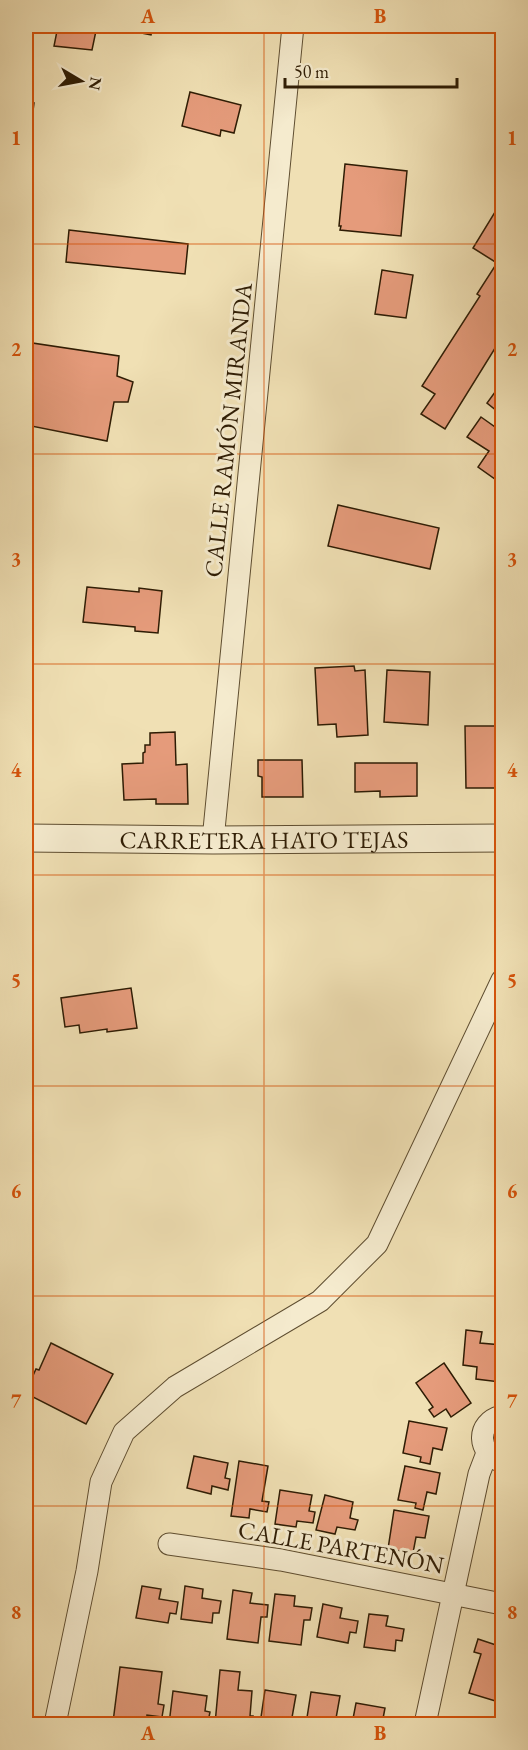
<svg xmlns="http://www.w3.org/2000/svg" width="528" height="1750" font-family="'EB Garamond',serif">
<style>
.building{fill:#e59b7b;stroke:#2e1c04;stroke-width:1.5}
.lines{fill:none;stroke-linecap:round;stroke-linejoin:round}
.minor-casing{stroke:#5e4d30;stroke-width:23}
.tertiary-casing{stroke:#5e4d30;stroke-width:29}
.minor{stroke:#f5ebce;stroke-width:21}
.tertiary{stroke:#f5ebce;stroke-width:27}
.grid{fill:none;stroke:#d5530b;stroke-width:1.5;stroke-opacity:0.55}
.labels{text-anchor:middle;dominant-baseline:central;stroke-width:6;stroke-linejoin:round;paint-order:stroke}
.street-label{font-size:24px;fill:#2e1c04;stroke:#f5ebce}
.neatline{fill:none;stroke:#d5530b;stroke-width:2}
.grid-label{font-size:20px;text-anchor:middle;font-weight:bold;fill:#d5530b}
</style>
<rect width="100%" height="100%" fill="#f0e0b4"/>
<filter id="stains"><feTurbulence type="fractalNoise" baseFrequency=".00333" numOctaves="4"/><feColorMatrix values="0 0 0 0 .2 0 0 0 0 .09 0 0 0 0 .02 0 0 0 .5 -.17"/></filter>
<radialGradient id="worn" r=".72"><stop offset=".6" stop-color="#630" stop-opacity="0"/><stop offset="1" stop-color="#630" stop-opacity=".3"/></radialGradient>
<g class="building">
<path d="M58,26H97L92,50L54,46Z"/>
<path d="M121,26H153L151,35L120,29Z"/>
<path d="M190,92L241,105L234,133L221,130L220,136L182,126Z"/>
<path d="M26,102L34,103L26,166Z"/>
<path d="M345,164L407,171L401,236L340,230L341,226H339Z"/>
<path d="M495,212L502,217V337L445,429L421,414L435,394L422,386L480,296L477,294L497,263L473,248Z"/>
<path d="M69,230L188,244L185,274L66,262Z"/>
<path d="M382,270L413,275L406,318L375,314Z"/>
<path d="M26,333V342L119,356L117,376L133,382L128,402H114L107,441L26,425Z"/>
<path d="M501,384L502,385V415L487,403Z"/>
<path d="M481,417L502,432V484L478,467L489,451L467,437Z"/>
<path d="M338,505L439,528L430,569L328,546Z"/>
<path d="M87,587L139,592V588L162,591L158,633L135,631V627L83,622Z"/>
<path d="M354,666L355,671L365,670L368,735L337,737L336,724L318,725L315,668Z"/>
<path d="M387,670L430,672L428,725L384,722Z"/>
<path d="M465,726H501L502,788H466Z"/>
<path d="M175,732L176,765L187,764L188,804H156V799L124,800L122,764L143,763V753L145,752V745H150V733Z"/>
<path d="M258,760H302L303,797H262V777L258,776Z"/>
<path d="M355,763H417V796L380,797V791L355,792Z"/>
<path d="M131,988L137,1028L107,1032V1029L80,1033L79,1025L65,1027L61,998Z"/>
<path d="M466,1330L482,1332L480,1343L502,1345L500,1382L476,1379L477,1367L463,1365Z"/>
<path d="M51,1343L113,1374L86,1424L27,1394L33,1381L31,1380L36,1369L39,1370Z"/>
<path d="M444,1363L471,1403L451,1417L446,1409L434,1417L429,1410L433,1407L416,1383Z"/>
<path d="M409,1421L447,1428L442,1450L433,1448L430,1464L420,1462L421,1457L403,1453Z"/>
<path d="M194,1456L228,1463L225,1478L230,1479L228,1490L212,1486L211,1494L187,1488Z"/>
<path d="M239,1461L268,1466L262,1501L269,1502L267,1512L250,1509L249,1518L231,1516Z"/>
<path d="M405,1466L440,1473L436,1494L427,1492L423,1510L415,1508L416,1503L398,1500Z"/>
<path d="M280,1490L312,1495L309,1511L315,1512L313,1523L297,1521L296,1527L275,1524Z"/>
<path d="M325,1495L353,1502L350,1518L358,1520L355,1530L337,1527L335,1534L316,1530Z"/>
<path d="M394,1510L429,1516L425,1538L416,1537L413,1553L388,1549Z"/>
<path d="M142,1586L161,1589L159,1599L178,1602L176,1614L170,1613L168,1623L136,1618Z"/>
<path d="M185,1586L203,1589L202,1598L221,1601L219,1613H213L212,1623L181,1619Z"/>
<path d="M233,1590L252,1593L250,1603L268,1605L267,1617H261L258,1643L227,1639Z"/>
<path d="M275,1594L295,1596L294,1606L312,1608L310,1620H304L301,1645L269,1641Z"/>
<path d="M323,1604L342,1608L340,1618L358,1621L356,1633L350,1632L348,1643L317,1637Z"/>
<path d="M369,1614L388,1616L386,1626L404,1629L402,1641L396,1640L395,1651L364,1647Z"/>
<path d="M498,1635L502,1637V1703L469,1693L481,1654L474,1652L478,1639L496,1645Z"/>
<path d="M120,1667L162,1672L158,1704L164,1705L162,1717L147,1715L146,1724L113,1722Z"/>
<path d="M220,1670L240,1672L238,1690L252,1691L250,1716H253L252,1724H215Z"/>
<path d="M265,1690L296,1695L291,1723L298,1724H260Z"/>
<path d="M173,1691L207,1696L205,1711L210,1712L208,1722L192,1720L191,1724H169Z"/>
<path d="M311,1692L340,1696L335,1724H306Z"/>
<path d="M356,1703L385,1708L382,1724H352Z"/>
</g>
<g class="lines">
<g class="minor-casing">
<g id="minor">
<path d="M213,840L293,26"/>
<path d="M502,1416C475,1423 477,1453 502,1462"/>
<path d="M169,1544L281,1560L502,1604"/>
<path d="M55,1724L87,1571L101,1482L124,1432L175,1387L320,1301L377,1244L502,980"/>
<path d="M425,1724L479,1474L487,1453"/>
</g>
</g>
<g class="tertiary-casing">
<g id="tertiary">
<path id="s1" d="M26,838L213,840L502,838"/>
</g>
</g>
<use href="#minor" class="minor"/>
<use href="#tertiary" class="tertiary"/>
</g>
<path class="grid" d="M264,26V1724M26,244H502M26,454H502M26,664H502M26,875H502M26,1086H502M26,1296H502M26,1506H502"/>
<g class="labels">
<g class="street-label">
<text transform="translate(228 430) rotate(-84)">CALLE RAMÓN MIRANDA</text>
<text stroke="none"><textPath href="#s1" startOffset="238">CARRETERA HATO TEJAS</textPath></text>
<text transform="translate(341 1547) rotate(10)">CALLE PARTENÓN</text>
</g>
</g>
<rect width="528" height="1750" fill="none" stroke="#f0e0b4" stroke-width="66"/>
<g transform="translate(81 81) rotate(100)" stroke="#f5ebce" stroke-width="4.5" paint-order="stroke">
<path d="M0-4.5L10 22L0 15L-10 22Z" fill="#2e1c04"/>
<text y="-9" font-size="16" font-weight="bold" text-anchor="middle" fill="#2e1c04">N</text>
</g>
<path d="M285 78v9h172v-9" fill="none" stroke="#2e1c04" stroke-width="3"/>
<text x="294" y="78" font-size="18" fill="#2e1c04" stroke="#f5ebce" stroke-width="4.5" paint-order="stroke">50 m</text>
<rect x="33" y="33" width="462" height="1684" class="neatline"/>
<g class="grid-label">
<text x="148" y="23">A</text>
<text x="380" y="23">B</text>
<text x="16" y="145">1</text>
<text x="512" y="145">1</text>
<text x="16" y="356">2</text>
<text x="512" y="356">2</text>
<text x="16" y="566">3</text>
<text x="512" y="566">3</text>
<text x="16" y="777">4</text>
<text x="512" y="777">4</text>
<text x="16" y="987">5</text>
<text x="512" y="987">5</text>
<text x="16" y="1198">6</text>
<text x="512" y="1198">6</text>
<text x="16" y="1408">7</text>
<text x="512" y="1408">7</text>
<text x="16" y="1619">8</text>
<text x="512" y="1619">8</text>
<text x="148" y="1740">A</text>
<text x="380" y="1740">B</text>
</g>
<rect width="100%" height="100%" filter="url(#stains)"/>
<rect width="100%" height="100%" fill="url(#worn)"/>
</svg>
